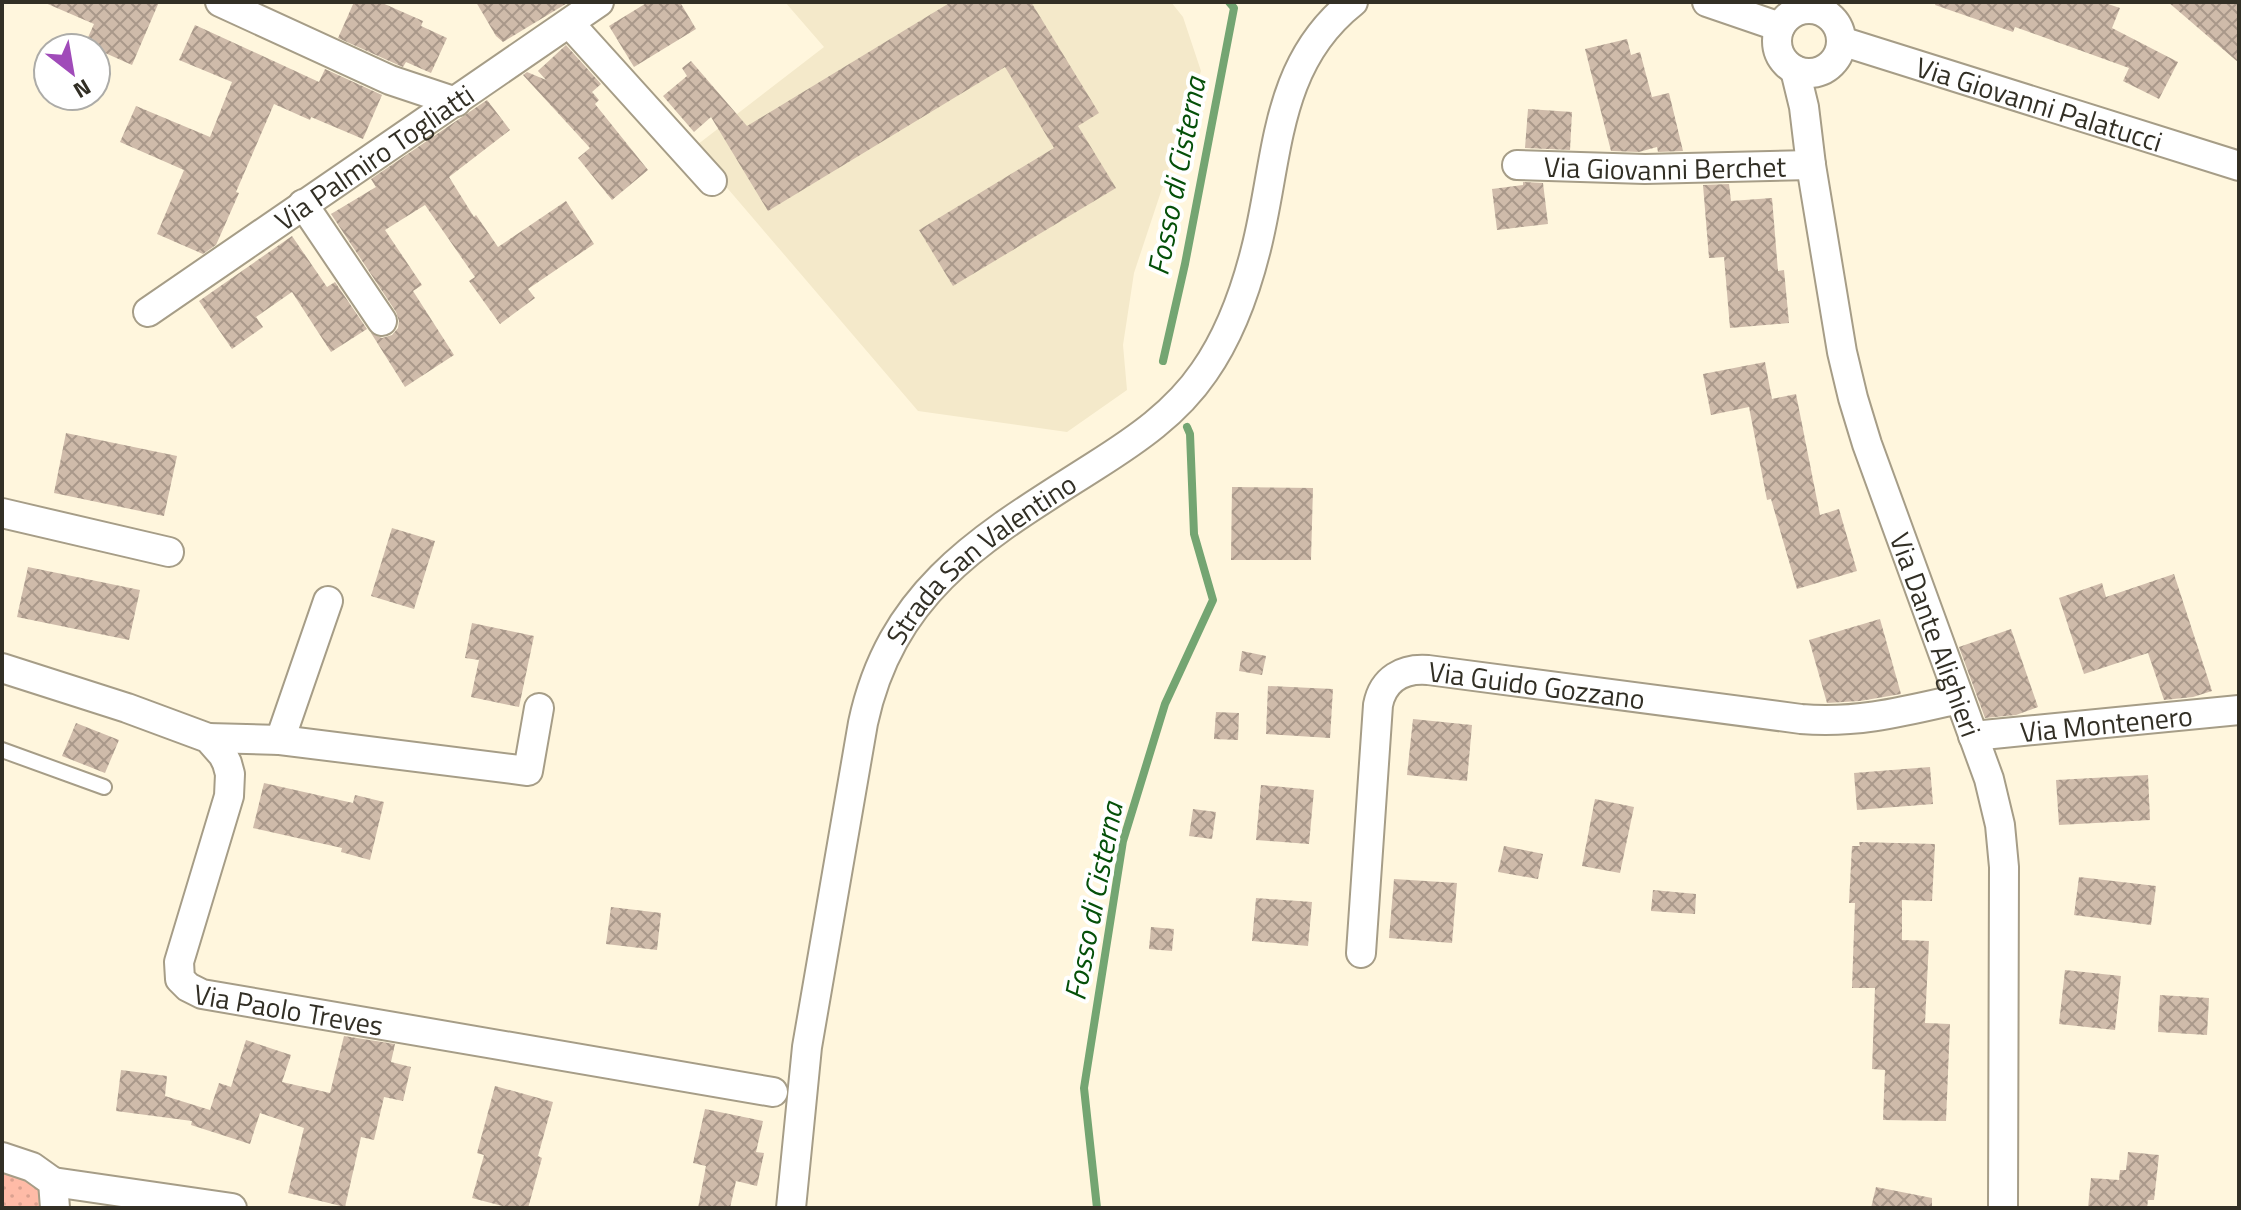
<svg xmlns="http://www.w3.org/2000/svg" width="2241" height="1210" font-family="'Titillium Web',sans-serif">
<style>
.built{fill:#f4e9ca}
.grass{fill:url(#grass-dots)}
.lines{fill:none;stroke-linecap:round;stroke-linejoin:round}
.stream{stroke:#74a572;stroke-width:8}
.building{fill:url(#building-cross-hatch)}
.lane-casing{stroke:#a69d87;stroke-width:18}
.street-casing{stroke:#a69d87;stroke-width:32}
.lane{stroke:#fff;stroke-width:14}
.street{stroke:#fff;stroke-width:28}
.labels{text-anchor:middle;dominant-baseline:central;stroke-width:8;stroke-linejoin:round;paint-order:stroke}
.street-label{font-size:28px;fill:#322f25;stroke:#fff}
.water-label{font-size:30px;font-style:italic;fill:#055009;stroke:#fff}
</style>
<defs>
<pattern id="grass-dots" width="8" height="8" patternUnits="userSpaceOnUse" patternTransform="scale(2)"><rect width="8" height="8" fill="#ffbba7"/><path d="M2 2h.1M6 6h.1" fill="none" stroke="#dba190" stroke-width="1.8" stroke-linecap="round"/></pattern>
<pattern id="building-cross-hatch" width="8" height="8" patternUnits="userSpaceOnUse" patternTransform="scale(2)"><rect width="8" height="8" fill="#cfbbaa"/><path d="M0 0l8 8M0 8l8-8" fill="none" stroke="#a9988a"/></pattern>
</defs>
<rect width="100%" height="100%" fill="#fff6dd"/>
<path class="built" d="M785,2H1171L1183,17L1201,71L1134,273L1123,345L1127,390L1067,432L918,411L693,148L824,47Z"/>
<path class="grass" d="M2,1170L53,1182L54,1208H2Z"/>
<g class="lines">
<g class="stream">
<path d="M1163,361L1185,264L1234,8L1229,2"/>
<path d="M1097,1208L1084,1088L1123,841L1165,704L1213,600L1194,534L1190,434L1187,427"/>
</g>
</g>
<g class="building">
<path d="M43,2H159L132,65L85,44L94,24Z"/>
<path d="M354,2H380L423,21L421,26L447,38L431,73L406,62L403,67L396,64L338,38Z"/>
<path d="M476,2H569L503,42L496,36Z"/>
<path d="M648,2H680L696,29L634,67L609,26Z"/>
<path d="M951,2H1031L1099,113L1078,126L1116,188L953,286L919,230L1054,148L1005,67L768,211L711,117L694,132L663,96L687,76L682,68L691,61L747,126Z"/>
<path d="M1936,2H2102L2120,8L2112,28L2178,62L2159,99L2123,81L2129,68L2015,27L2013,32L1935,5Z"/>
<path d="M2168,2H2239V63Z"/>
<path d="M195,25L319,82L325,69L382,95L363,139L311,117L310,120L274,104L236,192L239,193L216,245L203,254L157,234L184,170L120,142L136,106L210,137L232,82L179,60Z"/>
<path d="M1627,39L1631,55L1640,52L1652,97L1669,93L1683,151L1658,152L1657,147L1639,152L1611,151L1585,49Z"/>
<path d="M566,45L601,84L592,92L599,100L595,104L648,170L612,200L578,158L590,148L523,75L527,72L546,80L538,71Z"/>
<path d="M487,100L510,130L449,177L474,217L476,215L498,247L566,201L594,244L528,289L535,298L500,324L469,281L475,277L425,205L385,230L422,285L413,291L454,355L405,387L371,333L382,338L392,335L398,328L399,321L396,312L331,214L376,187L371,179Z"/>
<path d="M1528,109L1572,112L1570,150L1525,148Z"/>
<path d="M1523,182L1543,183L1548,224L1497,230L1492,189L1523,185Z"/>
<path d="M1729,184L1731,201L1772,198L1778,271L1784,270L1789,323L1730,328L1724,257L1709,258L1703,185Z"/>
<path d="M292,236L327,287L335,282L367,329L331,352L292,292L256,317L263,327L232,349L199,301Z"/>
<path d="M1765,362L1772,399L1796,394L1820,515L1839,509L1857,571L1797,589L1771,499L1767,500L1749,407L1711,415L1703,374Z"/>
<path d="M66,433L177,456L164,516L54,493Z"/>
<path d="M1232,487L1313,488L1311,560H1231Z"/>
<path d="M392,528L435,541L414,609L371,596Z"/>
<path d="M28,567L140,590L129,640L17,617Z"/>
<path d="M2174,574L2212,691L2193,697L2164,700L2148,653L2084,674L2059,598L2102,583L2106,597Z"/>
<path d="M1880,619L1901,694L1860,701L1827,703L1809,640Z"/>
<path d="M472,623L534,636L519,707L471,697L479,660L465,658Z"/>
<path d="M2011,629L2038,707L2016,715L1985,718L1959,647Z"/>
<path d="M1242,651L1266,656L1262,675L1239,671Z"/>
<path d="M1268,686L1333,689L1330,738L1266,734Z"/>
<path d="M1216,712L1239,713L1238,740L1214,739Z"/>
<path d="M1413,719L1472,725L1467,781L1407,775Z"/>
<path d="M76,723L119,740L105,773L62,756Z"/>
<path d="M1930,767L1933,804L1857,810L1854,773Z"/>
<path d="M2148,775L2150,820L2059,825L2056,780Z"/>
<path d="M264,783L353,803L355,795L384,802L370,860L341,852L342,848L253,828Z"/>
<path d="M1261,785L1314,790L1309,844L1256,840Z"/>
<path d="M1595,799L1634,807L1620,873L1582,866Z"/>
<path d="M1193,809L1216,812L1212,839L1189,836Z"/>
<path d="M1859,842L1935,844L1932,901L1902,900V940L1929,941L1925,1023L1950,1024L1946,1121L1883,1120L1885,1070L1872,1069L1875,988H1852L1855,903H1849L1852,846H1860Z"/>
<path d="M1504,846L1543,854L1538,879L1498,872Z"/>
<path d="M2079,877L2156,886L2151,925L2074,915Z"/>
<path d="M1394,879L1457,883L1452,943L1389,938Z"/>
<path d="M1653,890L1696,894L1695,914L1651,911Z"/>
<path d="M1256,898L1312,902L1308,946L1252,941Z"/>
<path d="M611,907L661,913L657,950L606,944Z"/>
<path d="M1151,927L1174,929L1172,951L1149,949Z"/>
<path d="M2065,970L2121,976L2115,1030L2059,1024Z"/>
<path d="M2160,995L2209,998L2207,1035L2158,1032Z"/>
<path d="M344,1036L395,1044L391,1062L411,1067L403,1101L384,1097L374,1140L361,1137L345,1207L288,1193L304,1128L260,1113L250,1144L191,1125L192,1121L116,1111L121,1070L167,1076L165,1096L210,1110L219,1083L231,1087L246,1040L291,1055L282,1082L330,1093Z"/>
<path d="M495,1086L553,1102L538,1156L542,1158L528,1208H510L472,1198L484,1155L477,1153Z"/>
<path d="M705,1109L763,1121L756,1152L764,1153L757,1186L736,1181L730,1208H698L706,1166L693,1163Z"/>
<path d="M2128,1152L2159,1155L2154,1200H2148L2147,1208H2088L2091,1178L2119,1180L2120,1170H2126Z"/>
<path d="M1876,1187L1932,1198V1208H1871Z"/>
</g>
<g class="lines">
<g class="lane-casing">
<path id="lane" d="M2,750L104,787"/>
</g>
<g class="street-casing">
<g id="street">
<path d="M220,2L390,80L456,102"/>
<path d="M1707,2L1780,27"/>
<circle cx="1809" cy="41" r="32"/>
<path d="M570,24L712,181"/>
<path id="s1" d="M1841,41L2239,166"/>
<path id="s2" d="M1795,70L1804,107L1811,165L1842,352L1853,398L1867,444L1989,779L2000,825L2004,867L2003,1208"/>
<path id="s3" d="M1517,165L1645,169L1811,165"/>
<path d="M303,204L382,321"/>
<path id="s4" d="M148,312L599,2"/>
<path d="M2,513L169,552"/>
<path id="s5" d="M2,668L127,708L208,738L223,755L227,763L230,774L229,796L179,962L180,979L188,987L202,994L773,1092"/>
<path id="s6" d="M1973,736L2239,710"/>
<path d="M208,738L280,740L528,771L539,708"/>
<path d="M280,740L328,601"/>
<path id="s7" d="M1361,953L1378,705C1383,679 1403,668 1428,670L1801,719C1857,724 1906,711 1959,699"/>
<path d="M2,1157L32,1167L53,1182L55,1208"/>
<path d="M53,1182L232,1208"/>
<path id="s8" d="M791,1208L807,1047L863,723C892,587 987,535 1095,466C1136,440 1176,413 1204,372C1230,335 1245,293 1256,249C1279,159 1273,65 1353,2"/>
</g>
</g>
<use href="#lane" class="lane"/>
<use href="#street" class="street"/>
</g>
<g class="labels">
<g class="street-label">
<text stroke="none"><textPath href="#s1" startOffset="208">Via Giovanni Palatucci</textPath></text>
<text stroke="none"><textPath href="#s4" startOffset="274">Via Palmiro Togliatti</textPath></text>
<text stroke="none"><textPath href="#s3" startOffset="148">Via Giovanni Berchet</textPath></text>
<text stroke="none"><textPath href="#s8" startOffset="700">Strada San Valentino</textPath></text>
<text stroke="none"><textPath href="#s2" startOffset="584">Via Dante Alighieri</textPath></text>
<text stroke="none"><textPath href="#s7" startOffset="426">Via Guido Gozzano</textPath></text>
<text stroke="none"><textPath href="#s6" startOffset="134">Via Montenero</textPath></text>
<text stroke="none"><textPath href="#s5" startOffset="588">Via Paolo Treves</textPath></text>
</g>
<g class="water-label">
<text transform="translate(1176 176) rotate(-79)">Fosso di Cisterna</text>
<text transform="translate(1093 901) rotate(-79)">Fosso di Cisterna</text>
</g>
</g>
<rect width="2241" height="1210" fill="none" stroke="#322f25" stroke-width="8"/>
<g transform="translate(72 72) rotate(149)"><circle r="38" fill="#ffffff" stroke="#adaca8" stroke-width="2"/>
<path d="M0-6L14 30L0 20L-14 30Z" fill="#a04bb9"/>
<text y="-12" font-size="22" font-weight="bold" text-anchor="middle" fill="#322f25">N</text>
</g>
</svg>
